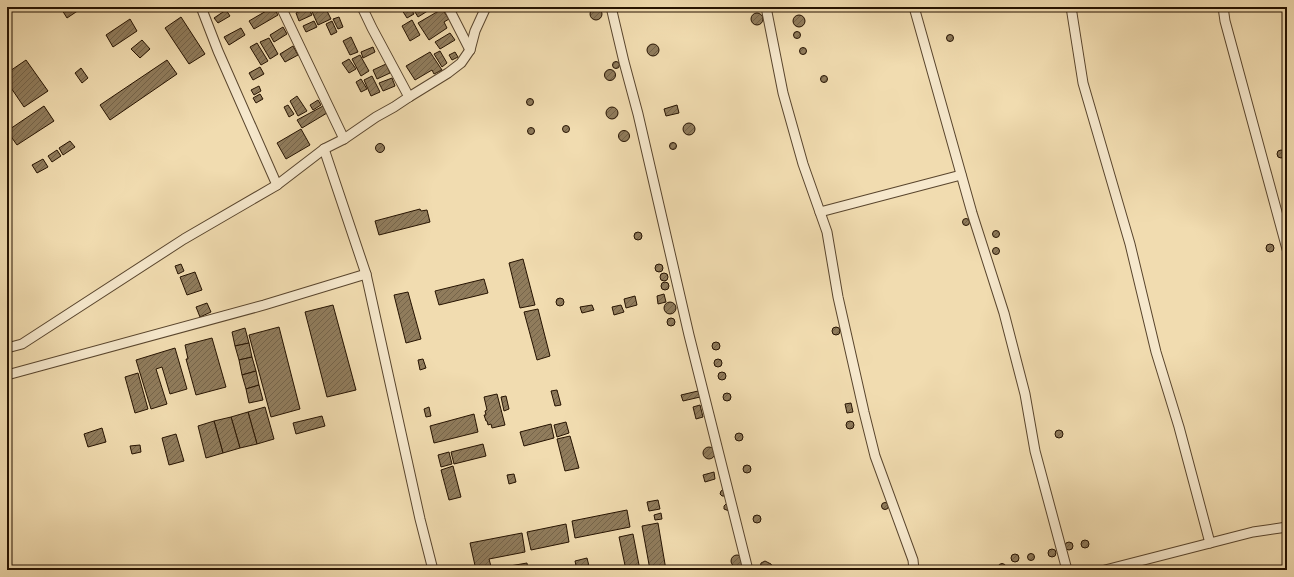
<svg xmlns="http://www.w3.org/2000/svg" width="1294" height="577" font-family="Alegreya,serif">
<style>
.building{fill:url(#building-hatch);stroke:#261301}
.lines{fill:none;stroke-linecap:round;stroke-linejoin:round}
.street-casing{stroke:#59452d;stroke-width:11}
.street{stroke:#f6e8cc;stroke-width:9}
</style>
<defs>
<pattern id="building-hatch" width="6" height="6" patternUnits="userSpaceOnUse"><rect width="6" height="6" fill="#907c5c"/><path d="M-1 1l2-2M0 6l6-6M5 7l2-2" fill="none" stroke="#75644a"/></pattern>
</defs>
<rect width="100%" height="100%" fill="#f1dcb0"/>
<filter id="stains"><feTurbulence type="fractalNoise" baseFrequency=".005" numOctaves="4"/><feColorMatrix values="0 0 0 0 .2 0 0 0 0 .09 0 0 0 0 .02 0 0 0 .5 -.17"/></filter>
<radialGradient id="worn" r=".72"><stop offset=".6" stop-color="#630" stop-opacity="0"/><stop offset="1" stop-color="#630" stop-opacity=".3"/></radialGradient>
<g class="building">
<path d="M67,7H81L82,8L67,18L62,10Z"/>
<path d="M273,7L278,15L254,29L249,21Z"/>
<path d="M308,7L312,15L299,21L296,13Z"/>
<path d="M310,7H325L331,19L318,25Z"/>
<path d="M400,7H410L414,14L407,18Z"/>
<path d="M412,7H434L418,17Z"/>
<circle cx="596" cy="14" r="6"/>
<path d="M442,9L449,19L444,22L447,28L429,40L418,23Z"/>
<path d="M226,10L230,16L218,23L214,18Z"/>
<circle cx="757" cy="19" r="6"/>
<circle cx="799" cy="21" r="6"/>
<path d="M181,17L205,54L189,64L165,28Z"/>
<path d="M339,17L343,27L338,29L333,19Z"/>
<path d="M130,19L137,31L113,47L106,35Z"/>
<path d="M412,20L420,35L410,41L402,26Z"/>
<path d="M314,21L317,27L306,32L303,26Z"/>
<path d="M332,21L337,32L331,35L326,24Z"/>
<path d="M283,27L287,34L274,42L270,35Z"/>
<path d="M241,28L245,35L229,45L224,37Z"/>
<circle cx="797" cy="35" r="3.5"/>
<path d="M450,33L455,40L440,49L435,42Z"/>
<circle cx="950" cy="38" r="3.5"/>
<path d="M351,37L358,52L350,55L343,41Z"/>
<path d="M269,38L278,54L270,59L260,42Z"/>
<path d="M142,40L150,49L140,58L131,49Z"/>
<path d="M257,43L268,61L261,65L250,47Z"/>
<circle cx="653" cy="50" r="6"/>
<path d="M293,46L298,55L285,62L280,54Z"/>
<path d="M373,47L375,52L363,58L361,52Z"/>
<circle cx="803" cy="51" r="3.5"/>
<path d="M440,51L447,63L442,67L434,54Z"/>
<path d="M430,52L442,70L434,74L432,70L415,80L406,66Z"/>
<path d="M455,52L458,57L452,60L449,55Z"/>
<path d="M360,55L369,71L361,76L352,59Z"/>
<path d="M349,59L356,69L349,73L342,63Z"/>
<path d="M26,60L48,91L24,107L7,82V73Z"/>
<path d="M167,60L177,74L110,120L100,105Z"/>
<circle cx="616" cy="65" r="3.5"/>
<path d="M386,64L390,73L377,79L373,70Z"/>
<path d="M260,67L264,74L253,80L249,73Z"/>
<path d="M81,68L88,78L82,83L75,73Z"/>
<circle cx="610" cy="75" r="5.5"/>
<circle cx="824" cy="79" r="3.5"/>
<path d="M372,76L380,92L371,96L364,80Z"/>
<path d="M392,78L395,86L383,91L379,83Z"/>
<path d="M361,79L367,89L361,92L356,82Z"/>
<path d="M259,86L261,91L254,95L251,90Z"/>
<path d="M260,94L263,99L256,103L253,98Z"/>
<path d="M297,96L307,111L298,116L290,101Z"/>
<circle cx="530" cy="102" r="3.5"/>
<path d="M318,100L321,105L313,110L310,105Z"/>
<path d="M288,105L294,114L289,117L284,107Z"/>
<path d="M677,105L679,113L666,116L664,109Z"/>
<path d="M44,106L54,121L17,145L7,131Z"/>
<path d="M323,106L327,113L302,128L297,120Z"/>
<circle cx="612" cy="113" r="6"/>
<circle cx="689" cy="129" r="6"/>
<circle cx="566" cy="129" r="3.5"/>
<circle cx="531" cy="131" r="3.5"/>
<path d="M301,129L310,145L286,159L277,143Z"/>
<circle cx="624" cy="136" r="5.5"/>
<path d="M70,141L75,147L63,155L59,148Z"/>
<circle cx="673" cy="146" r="3.5"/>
<circle cx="380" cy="148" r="4.5"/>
<path d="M57,150L61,156L52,162L48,156Z"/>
<circle cx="1281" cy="154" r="4"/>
<path d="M43,159L48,167L37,173L32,165Z"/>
<path d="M420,209L421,211L427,210L430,222L379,235L375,221Z"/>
<circle cx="966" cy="222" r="3.5"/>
<circle cx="996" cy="234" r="3.5"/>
<circle cx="638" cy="236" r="4"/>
<circle cx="1270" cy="248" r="4"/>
<circle cx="996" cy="251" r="3.5"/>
<path d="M523,259L535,305L520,308L509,263Z"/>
<path d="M181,264L184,271L178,274L175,266Z"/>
<circle cx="659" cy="268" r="4"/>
<path d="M195,272L202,290L187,295L180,277Z"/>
<circle cx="664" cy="277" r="4"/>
<path d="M484,279L488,293L439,305L435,291Z"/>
<circle cx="665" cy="286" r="4"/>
<path d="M408,292L421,339L406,343L394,295Z"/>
<path d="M664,294L666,302L658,304L657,296Z"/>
<path d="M635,296L637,305L626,308L624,299Z"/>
<circle cx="560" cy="302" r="4"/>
<circle cx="670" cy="308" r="6"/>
<path d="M207,303L211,312L200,317L196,307Z"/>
<path d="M333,305L356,390L327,397L305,312Z"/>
<path d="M592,305L594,310L582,313L580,307Z"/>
<path d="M621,305L624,312L614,315L612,307Z"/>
<path d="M538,309L550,356L537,360L524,312Z"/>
<circle cx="671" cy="322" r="4"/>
<path d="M279,327L300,409L271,417L249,335Z"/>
<circle cx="836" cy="331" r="4"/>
<path d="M245,328L249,343L235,346L232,332Z"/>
<path d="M212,338L226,387L196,395L186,359H188L185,345Z"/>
<circle cx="716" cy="346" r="4"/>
<path d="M249,343L252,357L239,360L235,346Z"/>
<path d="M175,348L187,389L170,394L162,367L156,369L167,404L151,409L136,360Z"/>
<path d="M252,357L256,371L242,375L239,360Z"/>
<path d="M423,359L426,368L420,370L418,360Z"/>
<circle cx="718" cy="363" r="4"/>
<path d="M256,371L259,385L246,389L242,375Z"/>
<circle cx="722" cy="376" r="4"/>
<path d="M138,373L148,409L135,413L125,377Z"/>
<path d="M259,385L263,400L249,403L246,389Z"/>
<path d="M557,390L561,405L555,406L551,391Z"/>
<path d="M698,391L700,397L683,401L681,395Z"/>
<circle cx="727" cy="397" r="4"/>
<path d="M497,394L505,425L492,428L491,424L488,425L487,421H486L484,415H486L485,411L487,410L484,397Z"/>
<path d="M506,396L509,409L504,411L501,397Z"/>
<path d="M851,403L853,412L847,413L845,404Z"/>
<path d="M700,405L703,417L696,419L693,407Z"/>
<path d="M265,407L274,439L257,444L248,412Z"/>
<path d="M429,407L431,416L426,417L424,409Z"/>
<path d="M248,412L257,444L240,448L231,417Z"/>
<path d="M474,414L478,432L434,443L430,426Z"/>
<path d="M322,416L325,426L296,434L293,423Z"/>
<path d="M231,417L240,448L223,453L214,421Z"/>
<path d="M214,421L223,453L206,458L198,426Z"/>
<circle cx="850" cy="425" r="4"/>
<path d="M566,422L569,433L557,437L554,425Z"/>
<path d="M551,424L554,438L524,446L520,432Z"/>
<path d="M102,428L106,442L88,447L84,434Z"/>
<circle cx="1059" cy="434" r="4"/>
<circle cx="739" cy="437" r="4"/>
<path d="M176,434L184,461L169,465L162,438Z"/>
<path d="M570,436L579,468L565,471L557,439Z"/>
<path d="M483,444L486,456L454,464L451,452Z"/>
<path d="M140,445L141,452L132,454L130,446Z"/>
<circle cx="709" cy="453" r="6"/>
<path d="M449,452L452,464L441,467L438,455Z"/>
<circle cx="747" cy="469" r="4"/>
<path d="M453,466L461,497L449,500L441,470Z"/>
<path d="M714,472L715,479L705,482L703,475Z"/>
<path d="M514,474L516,482L509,484L507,475Z"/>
<path d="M724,489L725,496H722L720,494L721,491Z"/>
<path d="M658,500L660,509L649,511L647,502Z"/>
<circle cx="885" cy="506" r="3.5"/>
<path d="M726,504H727L729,511L724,509V506Z"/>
<path d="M627,510L630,527L575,538L572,521Z"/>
<path d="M661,513L662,519L655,520L654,515Z"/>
<circle cx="757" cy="519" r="4"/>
<path d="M658,523L666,570H650L642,526Z"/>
<path d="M566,524L569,542L531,550L527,532Z"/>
<path d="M522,533L525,552L489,559L492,570H476L470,543Z"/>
<path d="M633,534L640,570H626L619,537Z"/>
<circle cx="1085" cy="544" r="4"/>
<circle cx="1069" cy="546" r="4"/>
<circle cx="1052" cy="553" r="4"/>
<circle cx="1031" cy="557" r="3.5"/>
<circle cx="1015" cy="558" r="4"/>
<circle cx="737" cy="561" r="6"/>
<path d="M587,558L590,570H577L575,561Z"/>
<path d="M765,561L771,564L772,566L771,570H761L760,568L761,563Z"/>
<path d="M527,563L528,570H505L504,567Z"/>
<circle cx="1002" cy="567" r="3.5"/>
</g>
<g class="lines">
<g class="street-casing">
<g id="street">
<path d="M201,7L218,51L277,185"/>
<path d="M281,7L344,139"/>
<path d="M362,7L372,28L409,97"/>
<path d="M448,7L470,50"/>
<path d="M611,7L624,62L638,114L689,335L748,570"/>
<path d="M766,7L783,93L803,164L827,232L838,297L864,412L875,456L913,560L914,570"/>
<path d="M914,7L972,213L1004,313L1025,394L1035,451L1067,570"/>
<path d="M1071,7L1083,83L1130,244L1156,352L1179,427L1210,543"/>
<path d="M1223,7L1225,21L1287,249"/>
<path d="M324,149L366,274L420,519L433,570"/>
<path d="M820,212L961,175"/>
<path d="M7,348L22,344L184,239L277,185L324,149L344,139L376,117L394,107L409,97L448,73L461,63L470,50L475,31L486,7"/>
<path d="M7,375L264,305L366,274"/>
<path d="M1105,570L1253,532L1287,527"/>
</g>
</g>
<use href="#street" class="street"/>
</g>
<rect width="1294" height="577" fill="none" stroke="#f1dcb0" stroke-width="24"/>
<rect x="8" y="8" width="1278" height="561" fill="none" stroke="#261301" stroke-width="2"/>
<rect x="12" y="12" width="1270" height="553" fill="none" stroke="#261301"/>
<rect width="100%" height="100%" filter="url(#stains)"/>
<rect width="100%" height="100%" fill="url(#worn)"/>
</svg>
